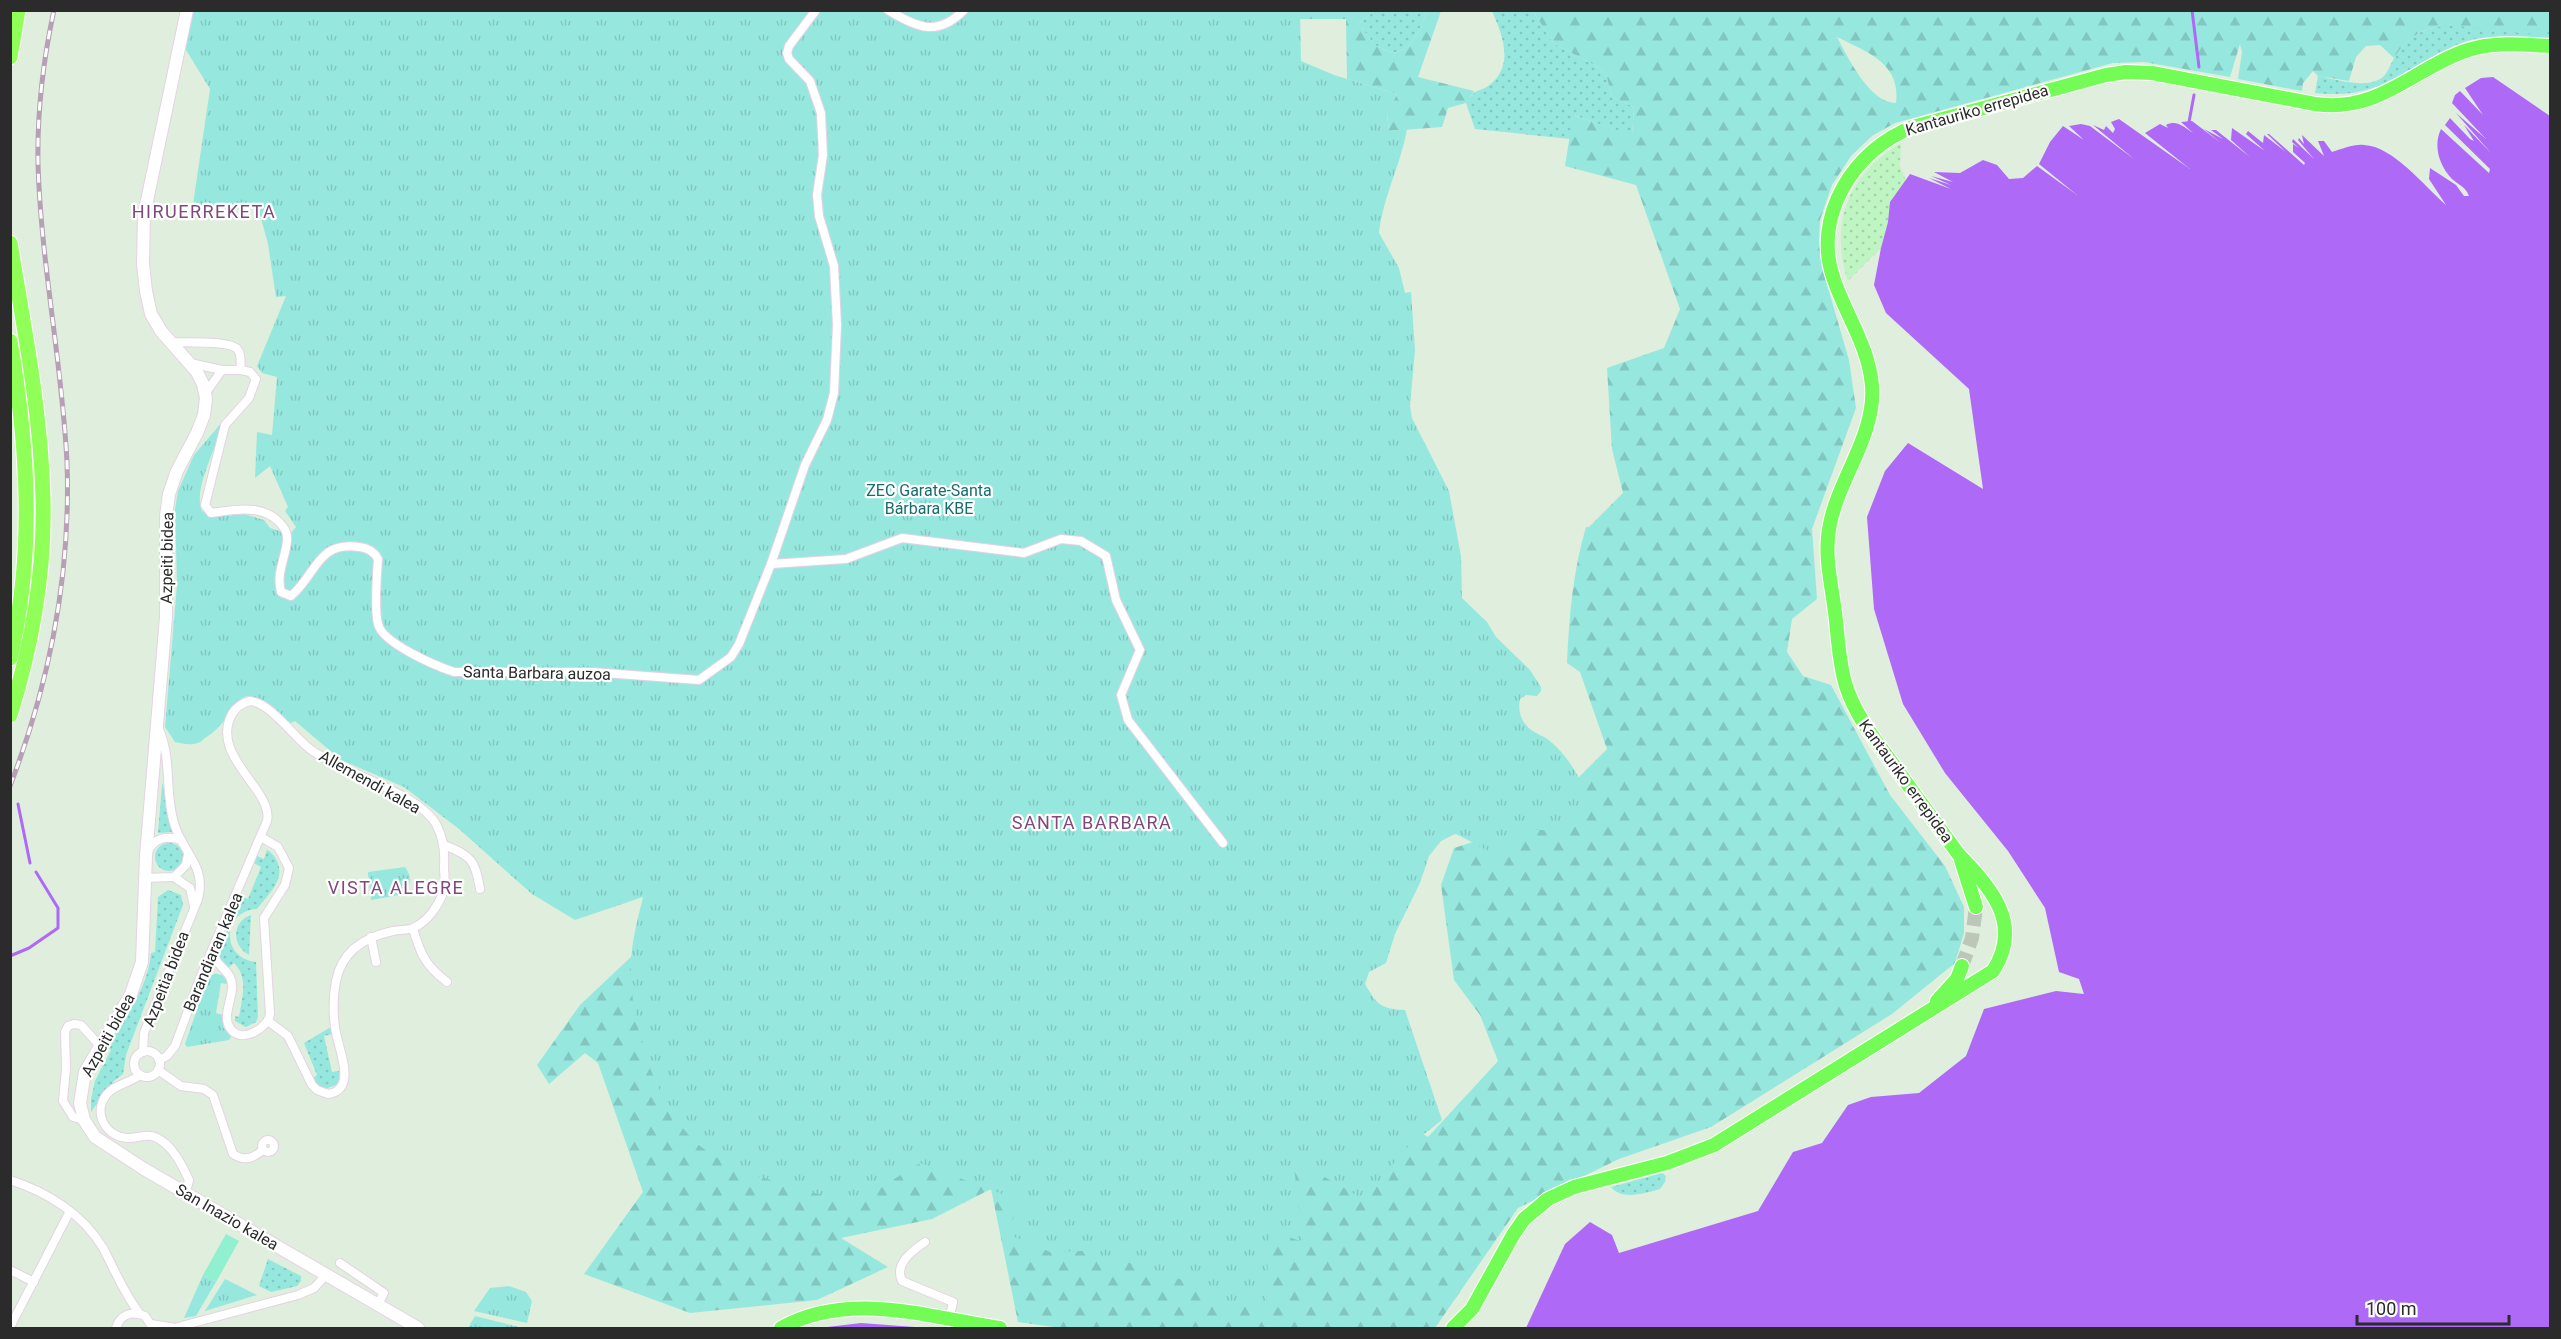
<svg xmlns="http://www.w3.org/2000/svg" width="2561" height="1339" font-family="Roboto,sans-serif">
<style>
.grass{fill:url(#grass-dots)}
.forest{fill:url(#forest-firs);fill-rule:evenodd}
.sand{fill:url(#sand-dots)}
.park{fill:url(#park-tufts)}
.pitch{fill:#91f0cf}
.water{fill:#af69f7}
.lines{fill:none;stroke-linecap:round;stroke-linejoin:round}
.stream{stroke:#af69f7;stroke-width:3}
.trunk-tunnel{stroke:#bcc7b9;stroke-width:14;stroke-dasharray:14 7;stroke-linecap:butt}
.minor-casing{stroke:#e5d2e4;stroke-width:10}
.secondary-casing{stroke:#e5d2e4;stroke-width:14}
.trunk-casing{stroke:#fff;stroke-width:16}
.motorway-casing{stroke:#fff;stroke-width:17}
.minor{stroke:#fff;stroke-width:8}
.secondary{stroke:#fff;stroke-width:12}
.trunk{stroke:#74fc56;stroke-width:14}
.motorway{stroke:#90ff57;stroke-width:15}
.rail-casing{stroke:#b79fb5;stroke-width:5}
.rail{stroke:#fff;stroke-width:3;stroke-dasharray:9;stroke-linecap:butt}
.labels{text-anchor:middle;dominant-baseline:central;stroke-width:4.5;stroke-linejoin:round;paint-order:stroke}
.street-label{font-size:16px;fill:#2b2b2b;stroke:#fff}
.park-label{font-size:16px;fill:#156d6f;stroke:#fff}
.neighbourhood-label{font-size:18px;letter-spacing:1.5px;fill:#80487d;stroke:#fff}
</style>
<defs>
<pattern id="grass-dots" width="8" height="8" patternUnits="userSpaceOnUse" patternTransform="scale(1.5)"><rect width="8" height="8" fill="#96e8df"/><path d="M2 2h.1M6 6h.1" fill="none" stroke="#81c7c0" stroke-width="1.8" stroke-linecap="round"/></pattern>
<pattern id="forest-firs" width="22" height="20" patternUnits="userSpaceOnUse" patternTransform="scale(1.5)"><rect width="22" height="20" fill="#96e8df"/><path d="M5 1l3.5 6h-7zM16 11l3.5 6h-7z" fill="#81c7c0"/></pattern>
<pattern id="sand-dots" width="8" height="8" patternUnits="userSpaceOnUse" patternTransform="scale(1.5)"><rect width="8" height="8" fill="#bef5c2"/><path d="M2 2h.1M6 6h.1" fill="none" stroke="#a3d2a7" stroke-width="1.8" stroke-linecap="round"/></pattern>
<pattern id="park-tufts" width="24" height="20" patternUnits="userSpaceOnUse" patternTransform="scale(1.5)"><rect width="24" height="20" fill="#96e8df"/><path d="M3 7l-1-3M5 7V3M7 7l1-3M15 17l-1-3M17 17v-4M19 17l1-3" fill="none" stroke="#81c7c0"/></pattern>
</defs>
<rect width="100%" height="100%" fill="#e0eedd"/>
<g class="grass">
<path d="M1375,11H1427C1420,28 1413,51 1392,53L1375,45L1358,24Z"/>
<path d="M1492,11H1533L1553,43L1598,67L1606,74L1612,97L1634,107L1632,136L1574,115L1570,139L1475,129L1466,103C1477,85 1479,94 1492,83C1514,63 1502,34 1492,11Z"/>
<path d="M2454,25L2550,34V38C2522,37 2491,33 2464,42C2404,64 2387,101 2315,93L2318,76C2335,79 2367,90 2383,77C2388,73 2391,62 2395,57C2408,34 2428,26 2454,25Z"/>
<path d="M163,784L172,832L158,833L162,785Z"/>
<circle cx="169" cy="857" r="14"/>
<path d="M267,850C272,853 274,855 277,861C286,880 268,894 257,909C222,911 220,958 256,962L258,1017L256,1022L246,1027L235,1021V1016L239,1017C242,997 249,978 234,963L228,968L222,964L218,953L241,896L248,899L261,867L254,863L257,856L264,859Z"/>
<path d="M168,890L181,895L183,905L126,1055L123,1074L114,1081L91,1112V1099L95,1081L111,1050L108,1047C125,1018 148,988 151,953L155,952L158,897Z"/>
<path d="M251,915L249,955C232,946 231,922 251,915Z"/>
<path d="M331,1027L332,1034L324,1036L332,1072L339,1071V1080L336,1085L325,1089L315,1083L312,1079L317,1075L304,1043Z"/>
<path d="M1662,1173L1666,1176L1665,1182L1660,1189C1645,1193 1622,1201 1611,1187Z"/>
<path d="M268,1259L301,1276V1281L297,1286L271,1292L259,1286Z"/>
</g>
<g class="forest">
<path d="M1289,11H1375L1358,24L1375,45L1392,53C1413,51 1420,28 1427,11H1441L1418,77L1474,91L1466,103L1448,108L1442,127L1389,131L1387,113L1397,94L1347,79L1346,19H1289Z"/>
<path d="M1533,11H2550V34C2533,34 2516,33 2499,31C2455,26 2421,15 2394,58L2380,45L2366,46L2356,57L2349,81L2318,76L2313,71L2303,83L2302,91L2238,79L2242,52L2240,44L2230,77L2144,62L2113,63L1895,123L1872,136L1851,156L1832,185L1820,220L1819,240L1821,264L1849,360L1856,408L1812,529L1817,599L1792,619L1787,652L1803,676L1831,685L1890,795L1945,866L1964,907V933L1955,963L1892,1014L1711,1127L1619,1159L1518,1208L1435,1328H1061L1018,1322L991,1189L932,1219L841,1238L888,1267L817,1300L690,1313L584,1274L643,1192L598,1063L585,1053L549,1084L537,1065L580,1005L633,955L1307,1060L1428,1137L1498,1061L1480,1015L1454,980L1441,885L1454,848L1533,823L1607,749L1580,672L1567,663C1569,617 1573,571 1586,527H1589L1623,493L1612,449L1607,368L1664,348L1680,309L1636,185L1565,166L1573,115L1632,135L1634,107L1612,97L1606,74L1598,67L1553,43ZM1837,37C1867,52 1901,63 1896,103C1870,103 1848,58 1837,37Z"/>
</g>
<path class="sand" d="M1901,143L1900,166L1906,181L1891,200L1888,222L1881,248L1848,281C1829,224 1848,174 1901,143Z"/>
<g class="park">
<path d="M191,11H1300L1301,61L1334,75L1397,94L1387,114L1389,131L1407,129C1401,164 1383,197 1379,233L1399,268L1405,293L1411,292L1415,350L1410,406L1412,418L1449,491L1461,556L1462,598L1487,622L1496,637L1530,670L1541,687V691L1537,696L1526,695L1520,699C1518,708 1520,718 1526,725C1532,733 1543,735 1550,741C1569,757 1582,780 1589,803C1566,851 1532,818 1517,835C1513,839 1511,847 1508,852C1489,858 1473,840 1455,834L1441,841L1429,856L1420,883L1395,934L1386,963L1369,972L1365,984C1377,1005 1381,1009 1405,1010L1442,1120L1404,1150L1365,1200L1293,1159L1303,1242L1269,1230L1266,1309L1224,1302L1212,1292L1192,1283L1115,1258L1106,1259L1083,1251L1050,1252L1003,1232L1025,1203L920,1163L854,1204C811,1191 746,1178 708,1152C656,1117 624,1011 632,950C634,932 639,914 643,897L575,920L532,894L459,829L404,787L341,760L295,721L287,725C231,665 245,714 205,738C202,741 197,744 193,744C187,745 181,743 175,742L165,727L177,584L175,509L178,491L194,455L223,421C219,445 192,488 202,511L215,517L244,514L264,520L270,528L290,534L296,527L285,511L288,507L270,466L255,478L257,432L272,435L277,377L262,373L257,366L286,296L276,297L268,244L258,207L200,213L192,211L210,89L183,45Z"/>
<path d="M405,867C412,877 411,883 405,894L371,900L368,872Z"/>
<path d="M214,974C221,973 226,977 227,984L221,983L216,1013L223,1015V1027L231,1037L229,1040L187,1047L185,1044L208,978Z"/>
<path d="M203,1275L216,1282L196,1316L184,1318Z"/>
<path d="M225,1279L257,1295L205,1311Z"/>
<path d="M509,1286L526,1292L532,1301L527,1323L474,1311L490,1288Z"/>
<path d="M475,1316L523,1328H468Z"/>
</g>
<path class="pitch" d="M226,1234L239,1241L216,1282L203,1275Z"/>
<g class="water">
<path d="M2493,77L2550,116V1328H1526L1565,1244L1590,1222L1612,1235L1619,1253L1758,1211L1793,1152L1822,1143L1848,1105L1871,1097L1919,1093L1966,1056L1984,1009L2056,991L2084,994L2079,979L2059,972L2045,908L2008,851L1945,773L1903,704L1874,609L1867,517L1885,471L1908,443L1983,489L1969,389L1886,313L1874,285L1881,248L1888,222L1890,202L1910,174L1951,189L1929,178L1951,185L1931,176L1953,182L1934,172L1960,173L1983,160L1997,165L2009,179L2023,178L2037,166L2077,195L2039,164L2050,142L2063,126L2084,140L2069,126L2081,124L2090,126L2134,159L2093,125L2104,130L2106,126L2113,133L2115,129L2111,122L2119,119L2190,169L2145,133L2160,124L2168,128L2166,125C2177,119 2185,128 2193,133L2181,122L2192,121L2221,143L2204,129L2223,139L2211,130H2216L2250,157L2231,140L2232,128L2265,151L2246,134L2248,131L2263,143L2264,135L2286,152L2267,134H2269L2304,165L2305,163L2293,152V144L2299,148L2292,142L2293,139L2314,159L2298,140L2299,138L2304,144L2302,135L2324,156L2318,141H2324L2332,152C2343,149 2353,144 2364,145C2393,146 2424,186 2446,205L2429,179L2430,168L2456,185L2464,196H2469C2466,187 2459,185 2452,179C2439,165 2433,146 2441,129L2489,173L2490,169L2445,125L2450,118L2470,139L2474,141L2464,125L2491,153L2456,113L2486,139L2452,103L2455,95L2460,91L2483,115L2465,88L2481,78Z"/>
<path d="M861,1323L928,1328H929H819Z"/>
</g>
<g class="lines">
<g class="stream">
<path d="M2192,10L2199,67"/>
<path d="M2189,122L2194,95"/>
<path d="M18,804L30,863"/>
<path d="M10,956L29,948L58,928V908L36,872"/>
</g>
<path class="trunk-tunnel" d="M1962,966L1972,938L1976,907"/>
<g class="minor-casing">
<g id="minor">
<path d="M888,10C917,28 938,37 964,10"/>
<path d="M171,342C184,343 232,340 238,350C242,355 240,363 241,370"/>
<path d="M190,363L222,370H241L250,372L256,379L249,398L225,425L205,505L211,513C234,510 260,504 278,521C284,527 288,532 287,541C285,560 276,573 281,592L291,596C317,574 317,541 359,547C368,548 374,551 378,559C377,575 374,609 378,624C382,643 436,666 454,672H591L699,680L731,657L739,644L771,564L805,465L827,420L834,393L837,325L834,266L819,216L817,195L823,155L821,113L810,81L789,59L787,53L789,46L816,10"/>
<path d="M205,394L222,370"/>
<path d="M771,564L846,559L902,538L1024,553L1061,539L1081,541L1106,556L1116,600L1140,650L1121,695L1128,720L1223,843"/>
<path d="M444,845C472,856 475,860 480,889"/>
<path d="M147,853C154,838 165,835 181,840"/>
<path d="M174,877L190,888L194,906"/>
<path d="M144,878L174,877L186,865L188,854"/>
<path d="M413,929C421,955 425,965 447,982"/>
<path d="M371,937L376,962"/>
<path d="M214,949C213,964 224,966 230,977C238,992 220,1014 230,1028C241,1045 268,1028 270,1014L264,918L285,885L289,868L278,847L261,837"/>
<circle cx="147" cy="1064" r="13"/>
<path d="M143,1052L144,1033L198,899C207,865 182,853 174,823C164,791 173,760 158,727"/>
<path d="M159,1060L167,1056L175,1046L200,978L267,821C274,790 209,756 232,714C236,707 242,703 250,701C271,703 293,736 310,749C341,773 421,793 437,826C443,838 445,852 444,866C444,874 446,885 443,893C438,906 428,921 415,927C409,931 400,929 393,931C364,937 342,951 336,981C333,996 333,1012 335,1027C337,1043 347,1065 344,1080C342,1089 336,1093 328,1094L317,1090L312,1085L288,1036L268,1021"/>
<path d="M158,1070L181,1086L204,1089L213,1095L233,1154C245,1162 253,1158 263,1150"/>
<path d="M140,1075C130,1083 116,1084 108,1093C92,1111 104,1136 127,1138C136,1139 146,1133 155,1137C172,1144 182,1165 189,1180L186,1192"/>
<path d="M84,1120L73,1117L63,1101L66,1068L65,1032L68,1026L74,1024L81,1025L100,1046"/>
<circle cx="268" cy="1146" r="6"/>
<path d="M10,1180C47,1192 83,1214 103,1248C115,1270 124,1294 140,1314"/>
<path d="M925,1242C912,1251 894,1264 902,1281L953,1302L949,1320"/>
<path d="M340,1263L384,1293L378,1304"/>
<path d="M10,1270L34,1282"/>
<path d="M151,1324L175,1328"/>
<path d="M10,1327L70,1211"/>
<path d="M116,1328C120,1315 131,1310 145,1316L153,1328"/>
<path d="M174,1328L298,1295L314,1288L327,1274"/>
</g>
</g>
<g class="secondary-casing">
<path id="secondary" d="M187,10L144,215L143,264L146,291L151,314L161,331L197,372L203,384L206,398L204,415L197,433L177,471L169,494L166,516V617L146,856L142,962L131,994L85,1072L80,1103L84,1120L95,1137L144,1169L418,1328"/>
</g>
<g class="trunk-casing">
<g id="trunk">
<path d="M1961,860L1976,907"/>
<path d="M1937,1001L1957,979L1962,966"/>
<path d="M781,1328C849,1290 928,1317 1000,1328"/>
<path d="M1453,1328L1472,1309L1513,1235L1524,1219L1548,1199L1574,1187L1667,1163L1714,1145L1993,971C2023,925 1992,888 1959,855C1938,826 1916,796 1895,767C1876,741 1856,717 1846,686C1838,661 1838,631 1834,605C1830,578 1824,550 1830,524C1839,478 1876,434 1872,386C1869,347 1846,315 1834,280C1811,217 1854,149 1913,127L2106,75L2126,72L2152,73L2315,104C2380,113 2413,68 2468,50C2494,41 2524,45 2550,46"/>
</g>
</g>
<g class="motorway-casing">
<g id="motorway">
<path d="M10,57L18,10"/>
<path d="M10,243C24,328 41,412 43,498C45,571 32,645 10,715"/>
<path d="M10,341C28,446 35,552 10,658"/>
</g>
</g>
<use href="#minor" class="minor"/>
<use href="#secondary" class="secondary"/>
<use href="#trunk" class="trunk"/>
<use href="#motorway" class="motorway"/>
<g class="rail-casing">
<path id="rail" d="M10,786C50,682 71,573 67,462C62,362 41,264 38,164C37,112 43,61 54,10"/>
</g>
<use href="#rail" class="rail"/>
</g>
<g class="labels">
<g class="street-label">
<text transform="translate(1977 110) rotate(-16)">Kantauriko errepidea</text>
<text transform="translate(167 558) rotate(-89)">Azpeiti bidea</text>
<text transform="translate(537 673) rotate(1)">Santa Barbara auzoa</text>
<text transform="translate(1906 781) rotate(54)">Kantauriko errepidea</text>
<text transform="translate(370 782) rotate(29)">Allemendi kalea</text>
<text transform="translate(213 952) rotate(-67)">Barandiaran kalea</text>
<text transform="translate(166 979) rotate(-69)">Azpeitia bidea</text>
<text transform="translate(108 1035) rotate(-61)">Azpeiti bidea</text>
<text transform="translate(227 1217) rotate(30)">San Inazio kalea</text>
</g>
<g class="park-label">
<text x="929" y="490">ZEC Garate-Santa<tspan x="929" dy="18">Bárbara KBE</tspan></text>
</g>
<g class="neighbourhood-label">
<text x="204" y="211">HIRUERREKETA</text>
<text x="1092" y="822">SANTA BARBARA</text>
<text x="396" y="887">VISTA ALEGRE</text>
</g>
</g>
<rect width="2561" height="1339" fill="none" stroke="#2b2b2b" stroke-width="24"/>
<path d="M2357 1315v9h152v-9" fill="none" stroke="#2b2b2b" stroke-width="3"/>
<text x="2366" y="1315" font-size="18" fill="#2b2b2b" stroke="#ffffff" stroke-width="4.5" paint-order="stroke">100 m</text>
</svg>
